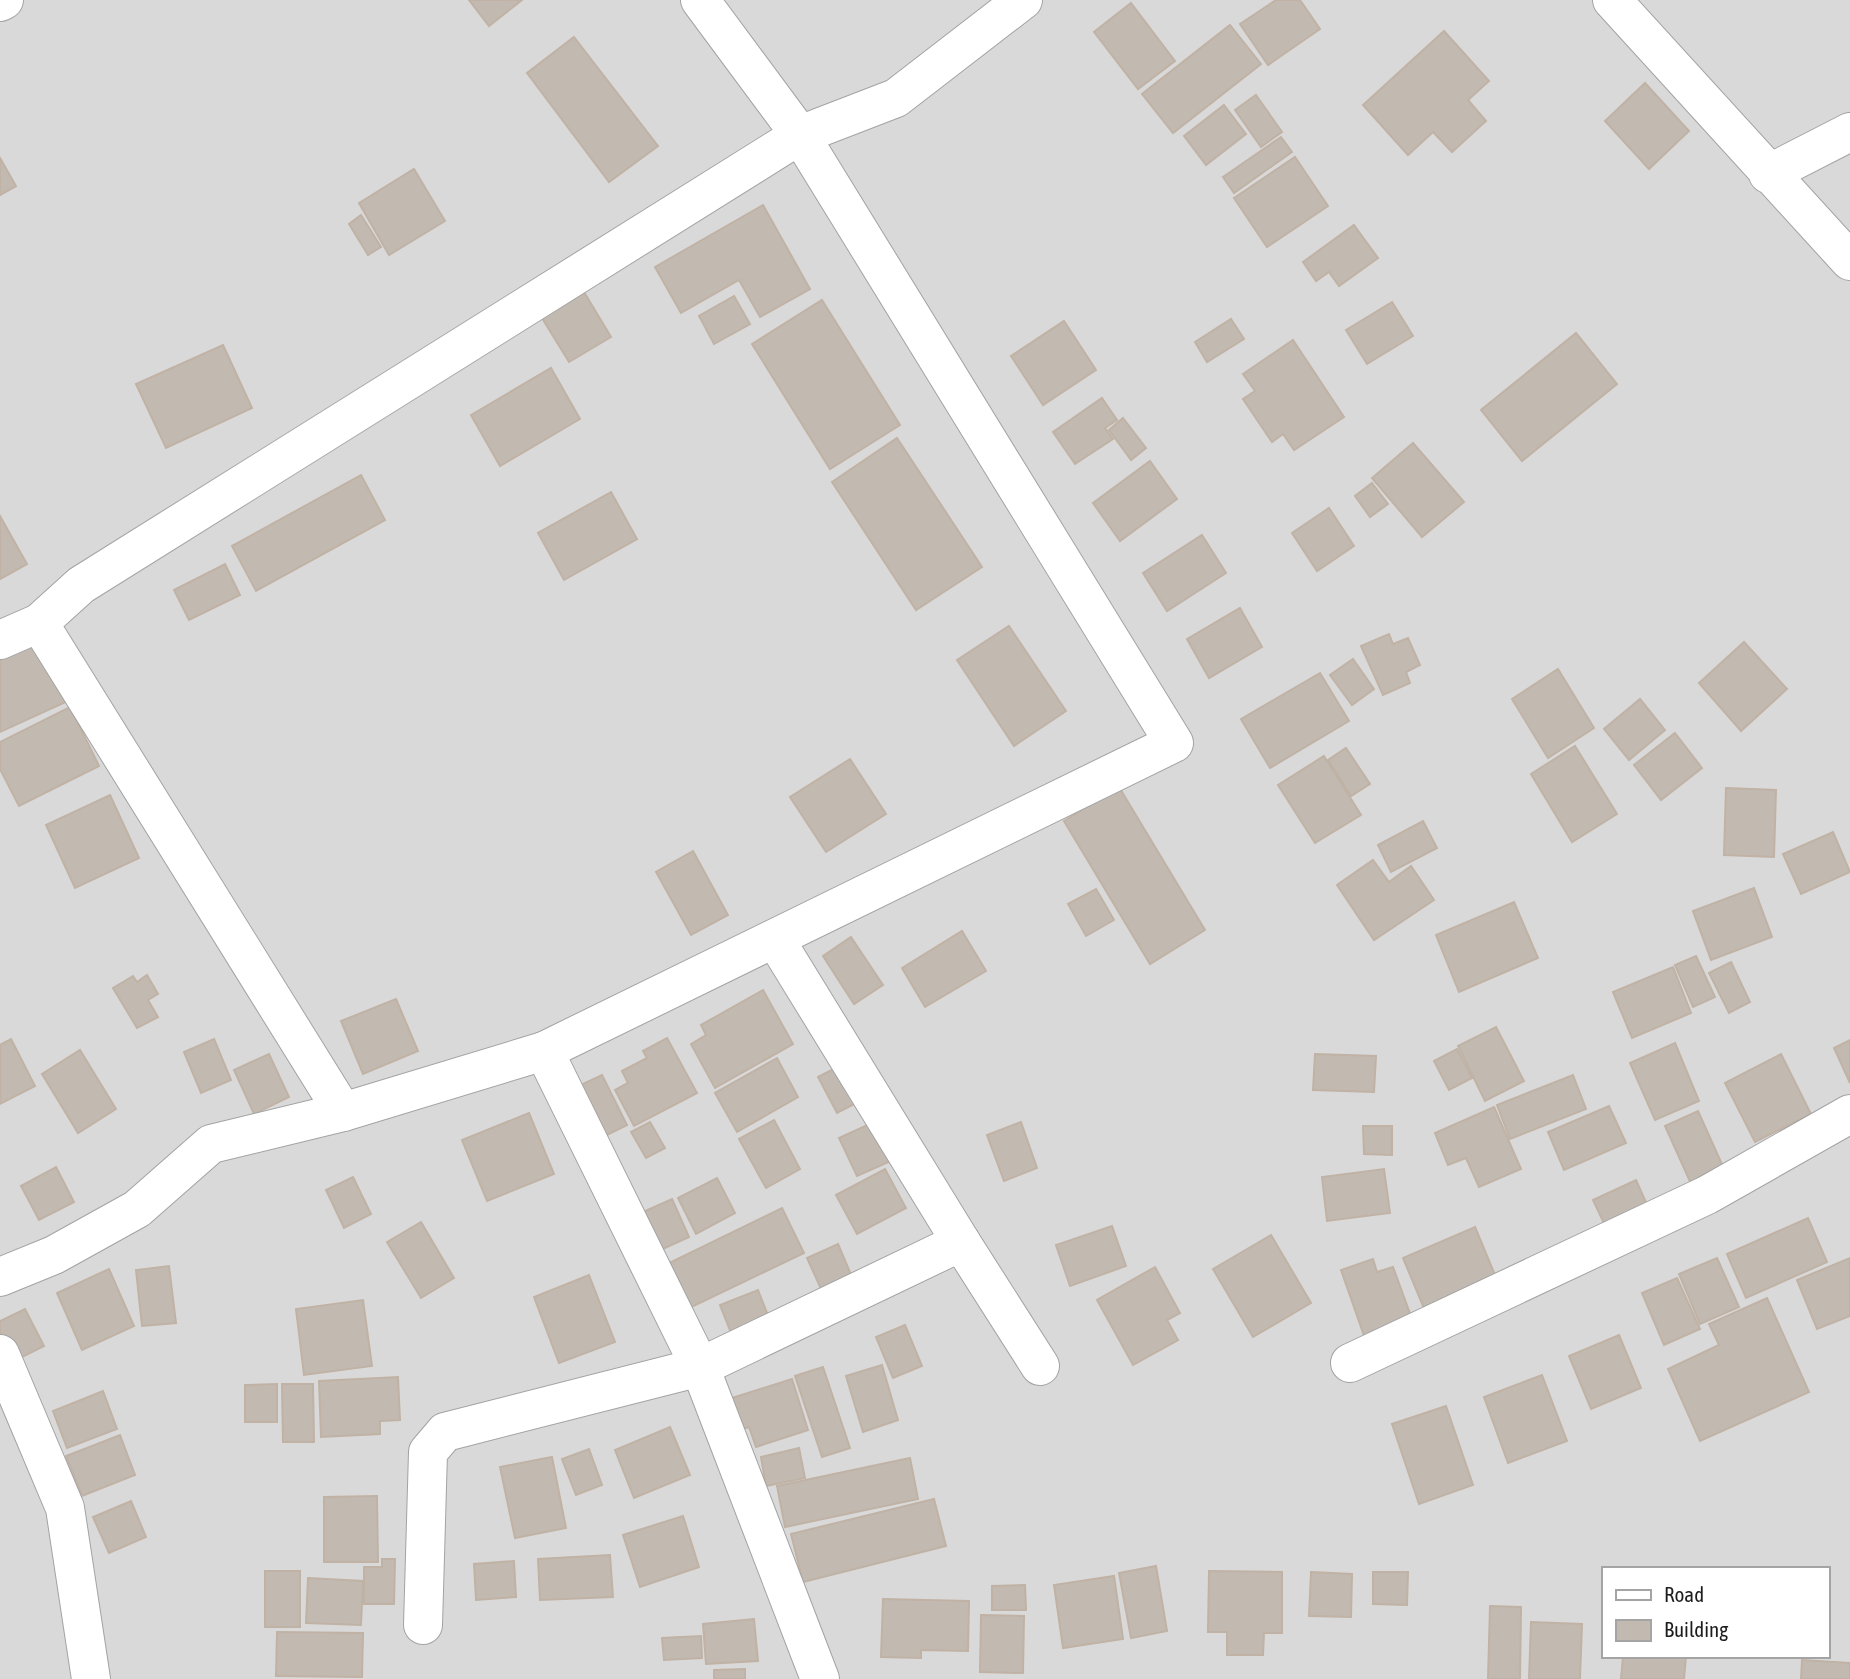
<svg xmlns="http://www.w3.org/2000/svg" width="1850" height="1679" font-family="'Asap Condensed',sans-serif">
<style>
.residential{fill:#dad9d9;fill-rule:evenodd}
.building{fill:#c2bab1;stroke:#c0b2a4;stroke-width:2}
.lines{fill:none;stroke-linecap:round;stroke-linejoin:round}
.street-casing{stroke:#a3a3a3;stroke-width:40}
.street{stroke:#fff;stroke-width:38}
</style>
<rect width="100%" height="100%" fill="#eeebe2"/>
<path class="residential" d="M0,0H1850V1679H0ZM1603,1569H1827V1656H1603Z"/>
<g class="building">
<path d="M469,0H522L489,26Z"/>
<path d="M1276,0H1300L1320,29L1268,65L1240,24Z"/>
<path d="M1131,3L1175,61L1138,89L1094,32Z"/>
<path d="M1230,25L1261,64L1173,133L1142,94Z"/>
<path d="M1444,31L1489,81L1468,100L1486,121L1452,152L1433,132L1408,155L1363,105Z"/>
<path d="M574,37L658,146L609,182L527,73Z"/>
<path d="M1645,83L1689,131L1649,169L1605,121Z"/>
<path d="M1256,95L1282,132L1261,147L1235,110Z"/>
<path d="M1224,105L1246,134L1206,165L1184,136Z"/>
<path d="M1281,137L1292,152L1234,193L1223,177Z"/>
<path d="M1295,157L1328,206L1267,247L1234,198Z"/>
<path d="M0,158L16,186L0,195Z"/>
<path d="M414,169L445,221L389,255L359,203Z"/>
<path d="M763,205L810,289L760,317L739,280L681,313L655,267Z"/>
<path d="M361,215L381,247L368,255L349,224Z"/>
<path d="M1354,225L1378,258L1339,286L1329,272L1316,281L1303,262Z"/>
<path d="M584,292L611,337L569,362L542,318Z"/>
<path d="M734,296L750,324L714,344L699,316Z"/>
<path d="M822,300L900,425L830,469L752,344Z"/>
<path d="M1392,302L1413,336L1367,364L1346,330Z"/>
<path d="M1231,319L1244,339L1207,362L1195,342Z"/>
<path d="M1064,321L1096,370L1043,405L1011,356Z"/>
<path d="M1576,333L1617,384L1522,461L1481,410Z"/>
<path d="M1293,340L1344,417L1294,450L1283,434L1272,442L1243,399L1255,391L1243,374Z"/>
<path d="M223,345L252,408L166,448L136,384Z"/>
<path d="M551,368L580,419L500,466L471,415Z"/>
<path d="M1102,398L1117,420L1105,428L1113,439L1075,464L1053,432Z"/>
<path d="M1123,418L1146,448L1131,460L1109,430Z"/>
<path d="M897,438L982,567L916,610L832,482Z"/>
<path d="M1413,443L1464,502L1422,537L1372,478Z"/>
<path d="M1150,461L1177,499L1120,541L1093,503Z"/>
<path d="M361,475L385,520L256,591L232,546Z"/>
<path d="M1372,483L1388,504L1370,517L1355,496Z"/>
<path d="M611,492L637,539L564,580L538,533Z"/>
<path d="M1329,508L1354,546L1317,571L1292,533Z"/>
<path d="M0,516L27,564L0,579Z"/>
<path d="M1202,535L1226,573L1167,611L1143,573Z"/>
<path d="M225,564L240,595L189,620L174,590Z"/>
<path d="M1240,608L1262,647L1209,678L1187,639Z"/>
<path d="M1009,626L1066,711L1014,746L957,660Z"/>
<path d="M1389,634L1393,644L1408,638L1420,665L1406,672L1410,683L1383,695L1361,646Z"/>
<path d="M43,639L70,700L0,732V659Z"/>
<path d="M1744,642L1787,689L1741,731L1699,683Z"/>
<path d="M1353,659L1374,689L1352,705L1330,675Z"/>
<path d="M1558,669L1594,728L1548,758L1512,699Z"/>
<path d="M1320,673L1349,721L1270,768L1241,719Z"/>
<path d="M1640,699L1665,730L1629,760L1604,729Z"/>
<path d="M70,707L99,766L19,806L0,769V742Z"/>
<path d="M1675,733L1702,768L1661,800L1634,765Z"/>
<path d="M1575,746L1617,814L1572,842L1531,774Z"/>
<path d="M1346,748L1370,784L1351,796L1328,760Z"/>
<path d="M1324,756L1361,815L1315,843L1278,785Z"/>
<path d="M850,759L886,814L826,852L790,797Z"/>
<path d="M1119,787L1205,930L1150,964L1064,821Z"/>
<path d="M1726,788L1776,790L1774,857L1724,855Z"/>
<path d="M110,795L139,858L75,888L46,825Z"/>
<path d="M1423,821L1437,848L1391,872L1378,845Z"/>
<path d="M1833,832L1850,872L1801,894L1783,854Z"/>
<path d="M693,851L728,915L691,935L656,872Z"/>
<path d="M1373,860L1389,882L1411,866L1434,900L1374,940L1337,885Z"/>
<path d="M1754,888L1772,937L1711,960L1693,911Z"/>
<path d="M1096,889L1114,920L1086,936L1068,904Z"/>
<path d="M1514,902L1538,958L1459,992L1436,935Z"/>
<path d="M962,931L986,971L925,1007L902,968Z"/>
<path d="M851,937L883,985L854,1004L823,956Z"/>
<path d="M1696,956L1715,997L1693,1007L1675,965Z"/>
<path d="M1731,962L1750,1002L1729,1013L1709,973Z"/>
<path d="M1673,967L1691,1013L1632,1038L1613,992Z"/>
<path d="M147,975L158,994L148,1000L158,1017L137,1028L113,988L133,976L137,982Z"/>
<path d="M763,990L793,1044L715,1088L691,1044L706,1035L701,1025Z"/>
<path d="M396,999L418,1051L363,1074L341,1021Z"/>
<path d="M1496,1027L1524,1081L1485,1101L1458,1046Z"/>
<path d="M667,1038L697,1093L634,1126L615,1090L628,1083L622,1071L647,1058L643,1051Z"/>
<path d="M11,1039L35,1086L0,1104V1045Z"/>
<path d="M214,1039L231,1080L201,1093L184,1052Z"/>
<path d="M1850,1040V1083L1834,1048Z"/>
<path d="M1675,1043L1699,1101L1655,1120L1630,1063Z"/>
<path d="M1457,1049L1472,1078L1449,1090L1434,1061Z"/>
<path d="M80,1050L116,1109L78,1133L42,1074Z"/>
<path d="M269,1054L289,1097L254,1114L234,1070Z"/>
<path d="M1315,1054L1376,1056L1374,1092L1313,1090Z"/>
<path d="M1781,1054L1811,1114L1755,1142L1725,1083Z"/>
<path d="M777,1058L798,1097L737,1132L715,1093Z"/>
<path d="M843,1064L862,1100L837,1113L818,1077Z"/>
<path d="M602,1075L627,1125L595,1141L570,1090Z"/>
<path d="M1573,1075L1586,1109L1510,1139L1497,1105Z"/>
<path d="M1609,1106L1626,1143L1564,1170L1548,1132Z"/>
<path d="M1494,1107L1521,1169L1479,1187L1466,1158L1448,1165L1435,1133Z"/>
<path d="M1698,1111L1725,1171L1692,1186L1665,1126Z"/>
<path d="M529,1113L554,1174L487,1201L462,1140Z"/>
<path d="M774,1120L800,1169L766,1188L739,1139Z"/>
<path d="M650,1122L665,1148L646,1158L631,1132Z"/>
<path d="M874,1122L893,1160L857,1176L839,1138Z"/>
<path d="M1021,1122L1037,1168L1004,1181L987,1135Z"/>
<path d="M1363,1126H1392V1155L1364,1154Z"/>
<path d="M56,1167L74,1202L39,1220L21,1186Z"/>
<path d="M885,1169L906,1208L857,1234L836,1195Z"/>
<path d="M1384,1169L1390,1213L1327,1221L1322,1177Z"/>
<path d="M353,1177L371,1214L344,1228L326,1190Z"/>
<path d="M717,1178L735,1213L696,1234L678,1198Z"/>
<path d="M1636,1180L1652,1216L1610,1236L1593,1200Z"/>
<path d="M672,1199L689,1237L652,1254L634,1216Z"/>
<path d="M782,1208L804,1253L679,1313L659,1268Z"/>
<path d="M1808,1218L1827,1262L1746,1298L1727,1254Z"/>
<path d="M421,1222L454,1278L421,1298L387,1242Z"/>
<path d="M1112,1226L1126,1266L1070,1286L1056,1245Z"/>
<path d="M1475,1227L1500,1287L1428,1318L1403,1258Z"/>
<path d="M1271,1235L1311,1303L1253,1337L1213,1269Z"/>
<path d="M838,1244L852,1277L822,1291L807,1258Z"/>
<path d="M1717,1258L1739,1307L1700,1324L1679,1274Z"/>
<path d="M1850,1258V1316L1817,1329L1797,1280Z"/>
<path d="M1373,1259L1377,1272L1393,1267L1416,1330L1368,1347L1341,1270Z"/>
<path d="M169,1266L176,1323L142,1326L136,1270Z"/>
<path d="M1155,1267L1180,1313L1167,1320L1178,1340L1133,1365L1097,1300Z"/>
<path d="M109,1269L134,1326L82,1350L57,1293Z"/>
<path d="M589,1275L615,1342L559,1363L534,1297Z"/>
<path d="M1677,1278L1700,1329L1664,1345L1642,1293Z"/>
<path d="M758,1290L771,1323L733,1338L720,1305Z"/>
<path d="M1767,1298L1809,1392L1700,1441L1668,1369L1719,1345L1709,1324Z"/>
<path d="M363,1300L372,1366L304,1375L296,1309Z"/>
<path d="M25,1309L44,1346L14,1361L0,1332V1321Z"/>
<path d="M905,1325L922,1366L893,1378L876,1337Z"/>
<path d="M1619,1335L1641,1388L1591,1409L1569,1356Z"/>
<path d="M882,1365L898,1420L863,1432L846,1376Z"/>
<path d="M823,1367L850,1448L822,1457L795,1376Z"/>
<path d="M1542,1375L1567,1441L1508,1463L1484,1397Z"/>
<path d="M398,1377L400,1420L380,1421V1434L321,1437L319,1381Z"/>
<path d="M792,1379L808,1430L756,1447L749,1427L736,1431L726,1400Z"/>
<path d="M277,1384V1422H245V1385Z"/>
<path d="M282,1384H313L314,1442H283Z"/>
<path d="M103,1391L117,1429L67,1448L53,1411Z"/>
<path d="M1446,1406L1473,1485L1419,1504L1392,1424Z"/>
<path d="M670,1427L690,1475L634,1498L615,1450Z"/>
<path d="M120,1435L135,1475L82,1496L66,1456Z"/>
<path d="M799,1448L805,1478L766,1486L761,1457Z"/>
<path d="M589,1449L602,1485L576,1495L562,1459Z"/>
<path d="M552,1457L566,1528L515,1538L500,1467Z"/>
<path d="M910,1458L918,1499L785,1527L777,1486Z"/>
<path d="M377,1496L378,1562H324V1497Z"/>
<path d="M934,1499L946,1546L803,1582L791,1534Z"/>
<path d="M131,1501L146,1537L109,1553L93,1517Z"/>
<path d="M683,1516L699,1567L640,1587L623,1535Z"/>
<path d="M610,1555L613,1597L540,1600L538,1559Z"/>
<path d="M382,1559H395L394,1604H364V1567H382Z"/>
<path d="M514,1561L516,1597L476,1600L474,1564Z"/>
<path d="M1156,1566L1167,1631L1131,1638L1119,1573Z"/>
<rect x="265" y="1571" width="35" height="56"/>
<path d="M1209,1571L1282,1572V1633H1264L1263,1655H1227V1632H1208Z"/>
<path d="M1311,1572L1352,1574L1351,1617L1309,1616Z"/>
<path d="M1373,1572H1408L1407,1605L1373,1604Z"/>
<path d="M1114,1576L1123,1639L1063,1648L1054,1585Z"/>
<path d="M308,1578L363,1581L361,1625L306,1623Z"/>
<path d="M1025,1585L1026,1610H992V1586Z"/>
<path d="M883,1599L969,1601L968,1651L921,1650V1658L881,1657Z"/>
<path d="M1490,1606L1521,1607L1520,1679H1488Z"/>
<path d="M981,1615L1024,1616L1023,1673L980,1672Z"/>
<path d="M754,1619L758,1661L706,1664L703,1624Z"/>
<path d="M1531,1622L1582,1624L1580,1679H1529Z"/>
<path d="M277,1632L363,1633L362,1677L276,1676Z"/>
<path d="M701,1636L702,1658L664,1660L662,1638Z"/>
<path d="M1623,1656H1686L1684,1679H1621Z"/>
<path d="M1802,1660L1850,1663V1679H1801Z"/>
<path d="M745,1669V1679H714V1670Z"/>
</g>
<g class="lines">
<g class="street-casing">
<g id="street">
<path d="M700,0L800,135L896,98L1023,0"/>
<path d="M1612,0L1850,261"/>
<path d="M0,2L4,0"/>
<path d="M1768,174L1850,132"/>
<path d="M39,623L343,1112"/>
<path d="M0,640L39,623L81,585L800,135L1174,743L544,1051L343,1112L211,1144L137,1209L54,1255L0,1277"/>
<path d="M775,939L961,1242L1040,1366"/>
<path d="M544,1051L700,1367L820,1679"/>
<path d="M0,1354L65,1508L91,1679"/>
<path d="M1350,1363L1707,1195L1850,1114"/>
<path d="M423,1625L428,1452L445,1432L700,1367L961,1242"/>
</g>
</g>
<use href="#street" class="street"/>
</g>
<rect x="1602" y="1567" width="228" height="91" fill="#ffffff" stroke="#a4a4a4" stroke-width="2"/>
<rect x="1616" y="1590" width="35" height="10" fill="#ffffff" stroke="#a4a4a4" stroke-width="2"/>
<text x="1664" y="1602" font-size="21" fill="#1c1c1c">Road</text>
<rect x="1616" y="1620" width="35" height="21" fill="#c2bab1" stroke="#a4a4a4" stroke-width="2"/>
<text x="1664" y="1637" font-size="21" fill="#1c1c1c">Building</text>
</svg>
